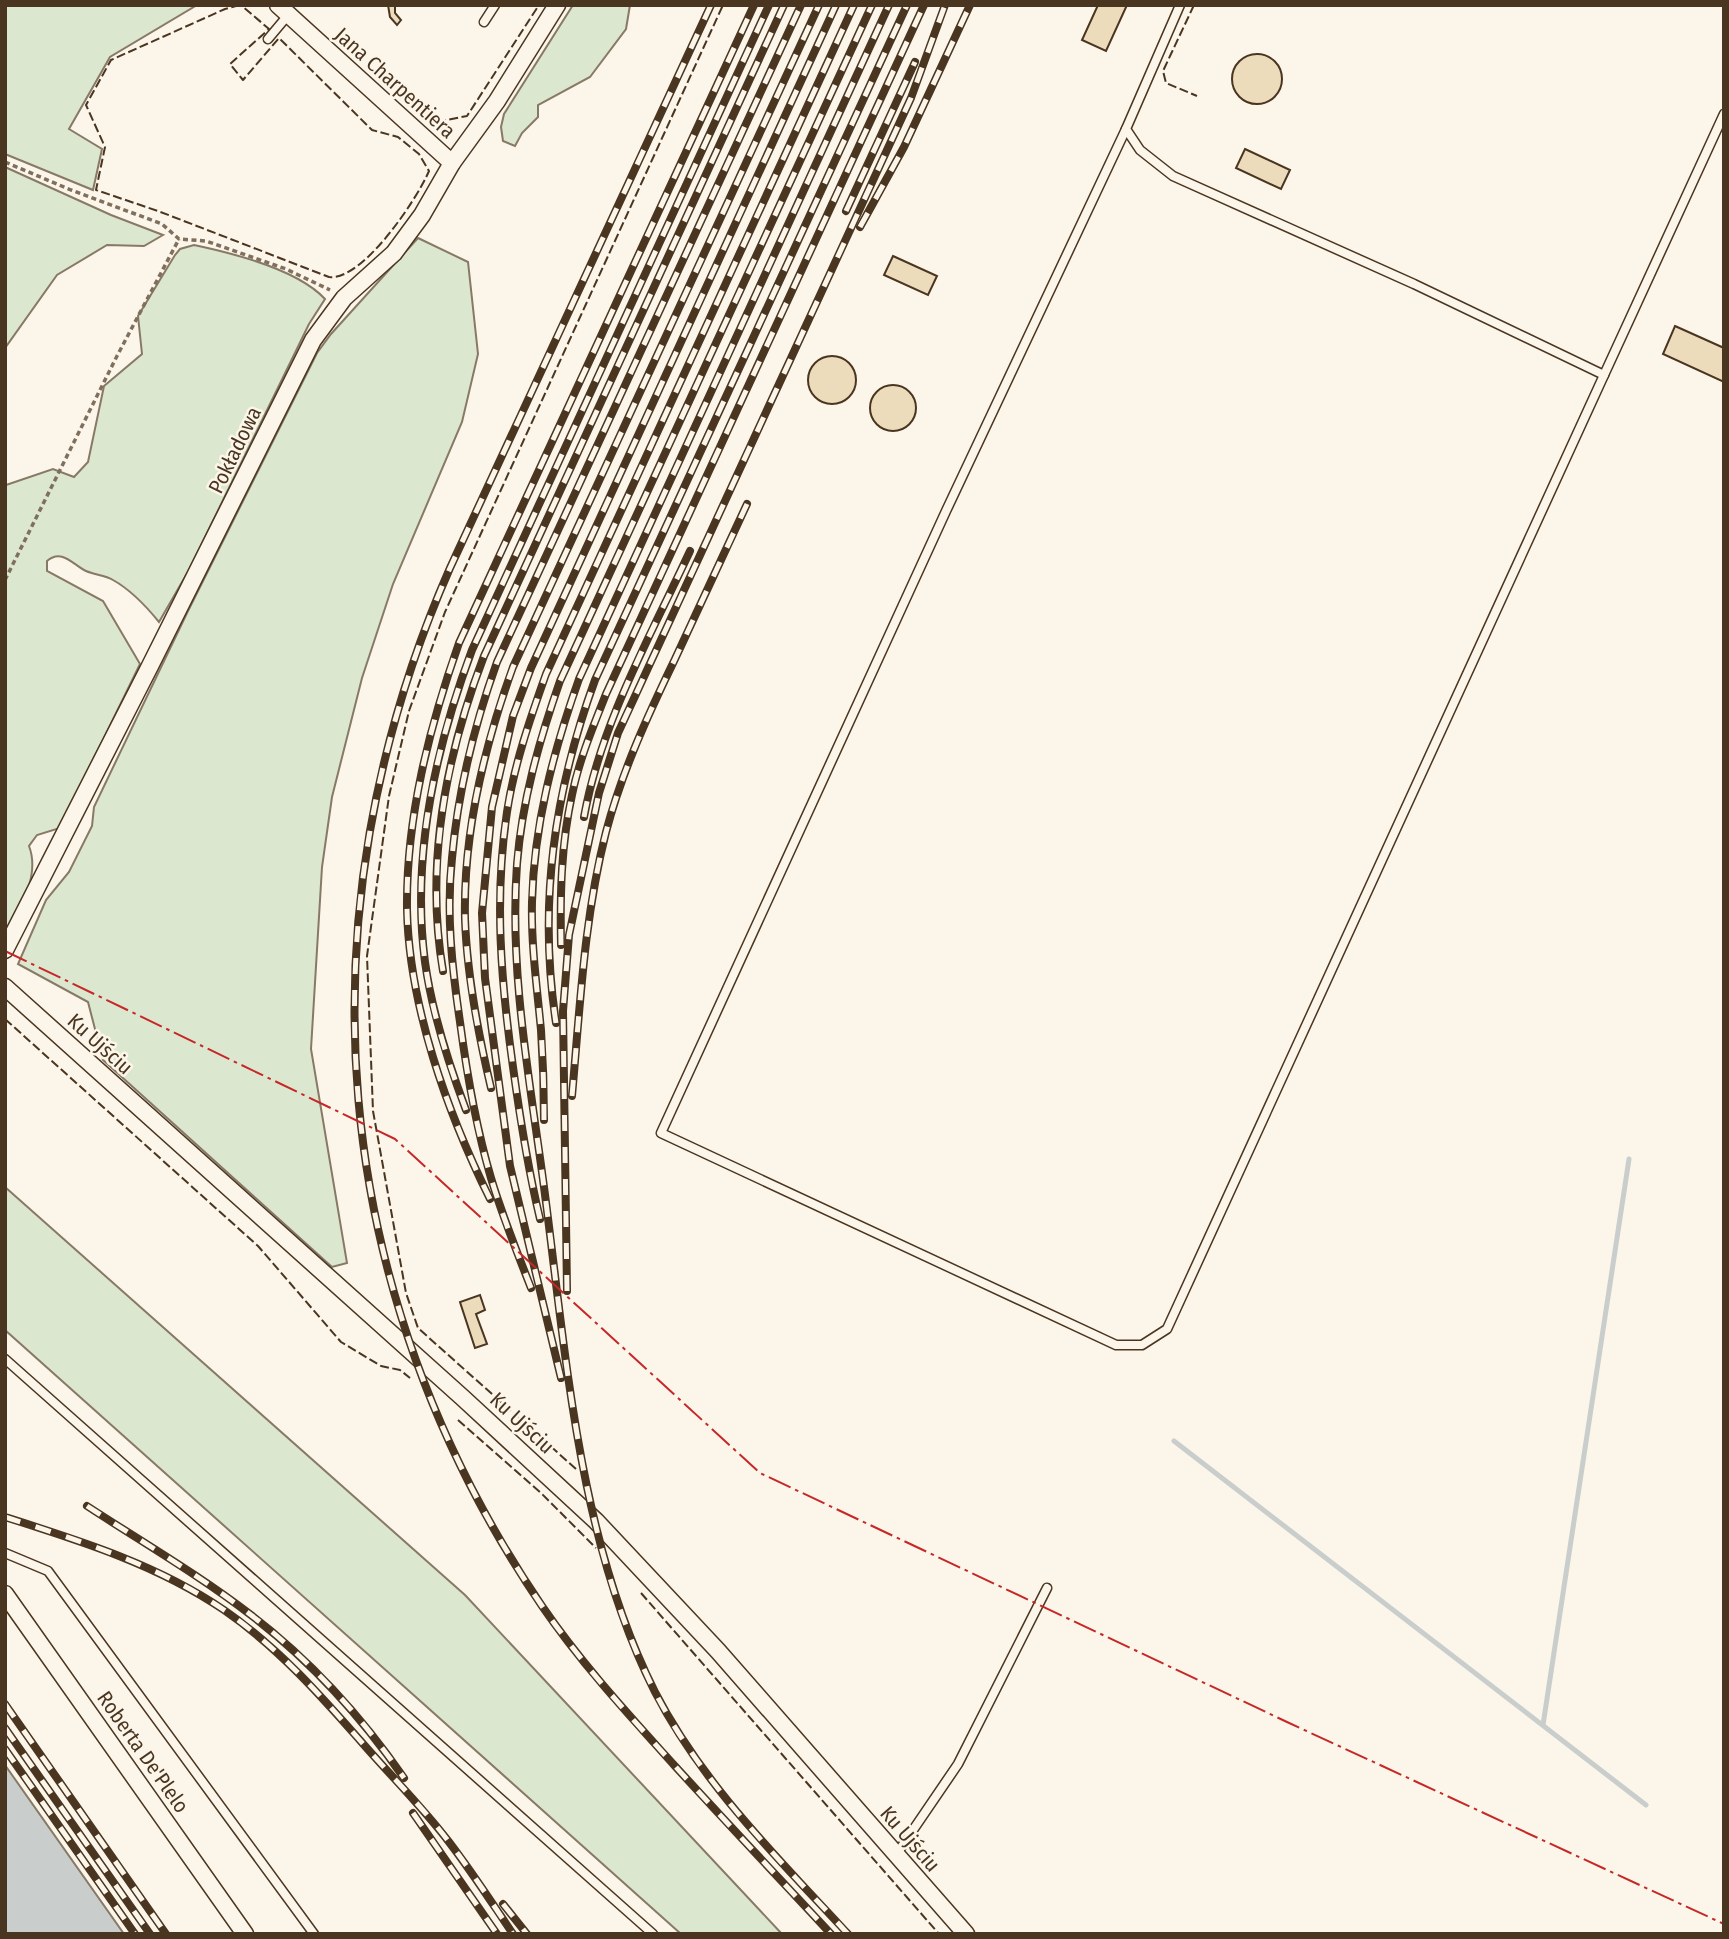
<svg xmlns="http://www.w3.org/2000/svg" width="1729" height="1939" font-family="'Fira Sans Condensed',sans-serif">
<style>
.green{fill:#dce7d0;stroke:#887966;stroke-width:2}
.water{fill:#c9cecd;stroke:#887966;stroke-width:2}
.lines{fill:none;stroke-linecap:round;stroke-linejoin:round}
.stream{stroke:#c9cecd;stroke-width:5}
.building{fill:#ecdcbc;stroke:#4a3520;stroke-width:2}
.lane-casing{stroke:#4a3520;stroke-width:11}
.street-casing{stroke:#4a3520;stroke-width:19}
.path{stroke:#7f6f5c;stroke-width:3.5;stroke-dasharray:5 3.5;stroke-linecap:butt}
.lane{stroke:#fbf6e9;stroke-width:8}
.street{stroke:#fbf6e9;stroke-width:16}
.rail-casing{stroke:#4a3520;stroke-width:8}
.rail{stroke:#fbf6e9;stroke-width:5;stroke-dasharray:16;stroke-linecap:butt}
.fence{stroke:#4a3520;stroke-width:2;stroke-dasharray:9 3.5;stroke-linecap:butt}
.power{stroke:#c62828;stroke-width:2;stroke-dasharray:24 5 3.5 5;stroke-linecap:butt}
.labels{text-anchor:middle;dominant-baseline:central;stroke-width:5;stroke-linejoin:round;paint-order:stroke}
.street-label{font-size:21px;fill:#4a3520;stroke:#fbf6e9}
</style>
<rect width="100%" height="100%" fill="#fbf6e9"/>
<g class="green">
<path d="M5,5H197L110,57L69,129L102,149L93,190L5,154Z"/>
<path d="M573,5H630L626,29L590,77L538,105V117L522,133L515,146L503,141L501,127L504,114Z"/>
<path d="M5,167L111,215L163,235L144,246L107,245L57,275L5,348Z"/>
<path d="M418,238L468,262L478,354L462,422L393,584L362,678L332,797L322,867L311,1049L347,1263L332,1267L103,1060L88,1002L18,964L46,900L69,872L92,826L94,807L188,611L317,353L331,334Z"/>
<path d="M194,245C232,253 298,270 325,299L309,324L189,570L159,622C146,606 131,590 113,580C105,575 95,575 86,571C73,565 62,548 47,561V571L103,601L140,664L60,828L37,835L29,846C41,877 18,911 5,938L6,485L53,469L74,477L88,462L104,386L142,354L138,316L175,255L180,249Z"/>
<path d="M5,1187L465,1595L782,1934H681L5,1330Z"/>
</g>
<path class="water" d="M5,1765L124,1934H5Z"/>
<g class="lines">
<g class="stream">
<path d="M1174,1441L1646,1805"/>
<path d="M1543,1725L1629,1159"/>
</g>
</g>
<g class="building">
<path d="M388,5H395V13L401,20L397,25L390,17Z"/>
<path d="M1098,5H1127L1106,51L1082,40Z"/>
<circle cx="1257" cy="79" r="25"/>
<path d="M1245,149L1290,170L1281,189L1236,168Z"/>
<path d="M893,256L937,276L928,295L884,275Z"/>
<path d="M1675,326L1724,348V382L1663,354Z"/>
<circle cx="832" cy="380" r="24"/>
<circle cx="893" cy="408" r="23"/>
<path d="M480,1295L485,1310L476,1314L487,1344L475,1348L460,1302Z"/>
</g>
<g class="lines">
<g class="lane-casing">
<g id="lane">
<path d="M1180,5L1126,129L1140,150L1173,176L1414,284L1604,375L1724,114"/>
<path d="M484,22L495,5"/>
<path d="M268,39L289,14"/>
<path d="M1126,129L946,511L661,1133L1116,1345H1142L1167,1329L1604,375"/>
<path d="M5,1359L653,1934"/>
<path d="M5,1553L48,1571L314,1934"/>
<path d="M896,1855L958,1764L1047,1588"/>
</g>
</g>
<g class="street-casing">
<g id="street">
<path d="M278,5L452,163"/>
<path d="M5,950L150,666L313,340L344,298L394,253L422,215L452,163L497,101L557,5"/>
<path d="M5,987L463,1398L596,1521L718,1651L966,1934"/>
<path d="M5,1594L245,1934"/>
</g>
</g>
<g class="path">
<path d="M5,162L71,190L162,224L179,239L206,241L286,269L330,290"/>
<path d="M5,580L117,356L179,239"/>
</g>
<use href="#lane" class="lane"/>
<use href="#street" class="street"/>
<g class="rail-casing">
<g id="rail">
<path d="M711,5L450,568C297,915 328,1292 542,1606C581,1663 628,1714 674,1765C726,1822 779,1878 831,1934"/>
<path d="M846,211L915,62"/>
<path d="M860,227L904,147L970,5"/>
<path d="M584,817C601,723 650,637 690,551"/>
<path d="M561,945C560,895 561,845 572,795C579,760 593,727 606,694L924,5"/>
<path d="M443,971C425,865 446,755 484,656L784,5"/>
<path d="M556,1023C538,904 554,792 595,680L907,5"/>
<path d="M491,1088C478,1033 467,976 465,919C463,833 484,747 513,667L819,5"/>
<path d="M572,1096C580,1007 584,918 606,832C622,771 648,715 675,659C699,607 723,556 747,504"/>
<path d="M466,1110C448,1062 432,1013 425,962C411,856 435,749 472,650L769,5"/>
<path d="M544,1120C544,1090 543,1060 541,1030C537,987 531,945 532,902C534,825 553,752 579,679L889,5"/>
<path d="M490,1199C447,1112 409,1006 407,909C406,818 429,728 459,643L754,5"/>
<path d="M540,1219C528,1169 520,1118 513,1067C501,982 494,898 507,812C514,765 530,719 546,674L854,5"/>
<path d="M531,1288C517,1252 502,1215 491,1178C476,1127 467,1075 460,1022C452,968 446,913 452,858C458,791 474,726 497,662L801,5"/>
<path d="M567,1291L563,1011L569,935L599,793L618,733L911,98L945,5"/>
<path d="M561,1378L510,1166L485,978L482,913L492,807L513,716L531,668L836,5"/>
<path d="M87,1506C142,1542 199,1575 251,1615C311,1661 361,1716 404,1778"/>
<path d="M5,1517C81,1541 158,1565 224,1610C279,1648 322,1697 365,1746C393,1778 424,1809 449,1842C472,1872 492,1903 513,1934"/>
<path d="M5,1704L166,1934"/>
<path d="M5,1728L150,1934"/>
<path d="M5,1749L135,1934"/>
<path d="M413,1813L497,1934"/>
<path d="M503,1904L527,1934"/>
<path d="M848,1934C778,1858 703,1785 655,1692C578,1540 566,1353 544,1187C530,1081 509,972 517,864C522,801 539,741 560,681L872,5"/>
</g>
</g>
<use href="#rail" class="rail"/>
<g class="fence">
<path d="M240,5L225,9L111,60L86,105L105,147L96,190L158,211L329,277C363,281 417,199 429,171L419,154L398,137L372,130L279,38L243,80L230,64L269,29L241,5"/>
<path d="M1194,5L1163,71L1166,83L1197,96"/>
<path d="M437,122L467,116L539,5"/>
<path d="M5,1019L258,1246L341,1342L381,1366L400,1370L410,1378"/>
<path d="M458,1420L541,1493L596,1548"/>
<path d="M576,1469L418,1328L406,1293L373,1111L367,956L389,796L409,711L445,612L723,5"/>
<path d="M641,1593L939,1934"/>
</g>
<path class="power" d="M5,951L395,1139L760,1473L1287,1722L1724,1924"/>
</g>
<g class="labels">
<g class="street-label">
<text transform="translate(395 83) rotate(42)">Jana Charpentiera</text>
<text transform="translate(235 450) rotate(-64)">Pokładowa</text>
<text transform="translate(100 1044) rotate(42)">Ku Ujściu</text>
<text transform="translate(522 1423) rotate(43)">Ku Ujściu</text>
<text transform="translate(143 1752) rotate(55)">Roberta De'Plelo</text>
<text transform="translate(910 1839) rotate(49)">Ku Ujściu</text>
</g>
</g>
<rect width="1729" height="1939" fill="none" stroke="#4a3520" stroke-width="14"/>
</svg>
